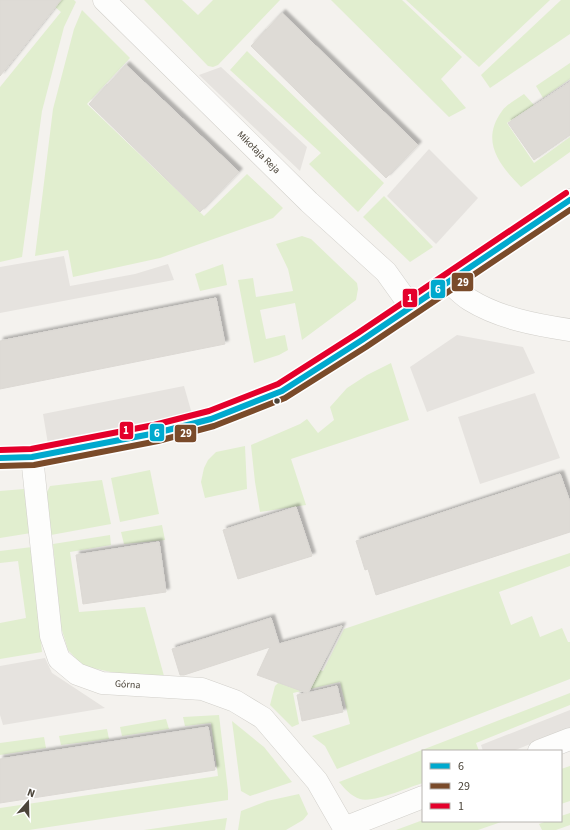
<svg xmlns="http://www.w3.org/2000/svg" width="570" height="830" font-family="'Source Sans 3',sans-serif">
<style>
.green{fill:#e1eecf}
.parking{fill:#e6e3df}
.building{fill:#dedbd6;stroke:#dcd9d4;filter:url(#shadow)}
.lines{fill:none;stroke-linecap:round;stroke-linejoin:round}
.minor-casing{stroke:#d2d0cb;stroke-width:23}
.tertiary-casing{stroke:#d2d0cb;stroke-width:23}
.minor{stroke:#fdfdfc;stroke-width:22}
.tertiary{stroke:#fdfdfc;stroke-width:22}
.bus-1-casing{stroke:#fff;stroke-width:9}
.bus-2-casing{stroke:#fff;stroke-width:9}
.bus-3-casing{stroke:#fff;stroke-width:9}
.bus-1{stroke:#00a9ce;stroke-width:6}
.bus-2{stroke:#7a4b2a;stroke-width:6}
.bus-3{stroke:#e4002b;stroke-width:6}
.bus-dot{fill:#4b4439;stroke:#fff;stroke-width:1.5}
.labels{text-anchor:middle;dominant-baseline:central;stroke-width:3;stroke-linejoin:round;paint-order:stroke}
.street-label{font-size:10px;fill:#4b4439;stroke:#fff}
.line-badge{stroke:#fff;stroke-width:1.5}
.badge-label{font-size:11px;text-anchor:middle;font-weight:bold;fill:#fff}
</style>
<defs>
<filter id="shadow"><feDropShadow dx="3.5" dy="-3.5" stdDeviation="1" flood-color="#0004"/></filter>
</defs>
<rect width="100%" height="100%" fill="#f4f2ee"/>
<g class="green">
<path d="M47,0H74L76,2L64,27L42,111L22,257L0,262V87L61,12Z"/>
<path d="M144,0H182L198,15L213,0H280L218,65L213,67L208,66Z"/>
<path d="M331,0H402L462,57L441,79L466,108L449,117Z"/>
<path d="M406,0H550L479,67Z"/>
<path d="M561,0H570V34L490,88L481,75Z"/>
<path d="M82,10L130,58L87,104L204,216L247,174L283,208L273,218L160,258L73,277L68,250L35,256L53,109L74,29Z"/>
<path d="M247,51L384,183L358,212L309,164L321,153L230,70Z"/>
<path d="M570,63V79L543,98L536,86Z"/>
<path d="M524,94L534,105L507,123L534,163L570,137V152L521,187C499,165 480,141 502,111C507,104 517,99 524,94Z"/>
<path d="M384,196L433,247L410,262L363,217Z"/>
<path d="M302,236L311,239L357,283L358,289L356,300L302,340L295,303L260,310L266,339L285,335L288,350L279,355L254,363L238,280L253,278L256,297L293,291L288,269L276,244Z"/>
<path d="M223,264L227,285L200,291L195,274Z"/>
<path d="M391,363L409,420L291,459L306,505L260,512L255,482L251,445L300,424L307,419L318,433L334,420L330,407L347,388L367,375Z"/>
<path d="M245,446L247,489L205,498L201,482L204,468L208,460L216,452Z"/>
<path d="M150,470L159,514L120,522L111,478Z"/>
<path d="M102,480L111,524L51,535L46,494L50,486Z"/>
<path d="M24,489L31,533L0,538V491Z"/>
<path d="M162,525L165,540L124,544L121,532Z"/>
<path d="M110,535L111,545L70,552L79,612L145,607L164,676L120,674L83,666L68,650L61,627L53,544Z"/>
<path d="M32,547L42,652L0,659V623L26,618L18,561L0,563V551Z"/>
<path d="M570,553V566L499,592L511,625L532,616L540,637L562,628L568,642H570V679L337,769L325,746L312,736L350,724L340,682L293,693L299,724L292,727L270,705L275,686L284,677L307,667L323,671L344,629Z"/>
<path d="M570,693V705L476,743L479,751H423V783C409,787 374,803 360,799C351,796 345,789 339,782Z"/>
<path d="M219,715L228,791V800L29,830H0V808L218,776L211,723L185,726L183,717Z"/>
<path d="M166,719L169,729L122,736L120,727Z"/>
<path d="M232,721L264,747L292,782L250,796L241,791Z"/>
<path d="M107,729L109,739L61,745L59,736Z"/>
<path d="M44,737L46,748L0,755V743Z"/>
<path d="M570,766V801L561,804V769Z"/>
<path d="M299,794L308,814L303,820L286,830H238L241,811L267,801Z"/>
<path d="M570,813V825L556,830H542L539,824L547,821H561V816Z"/>
<path d="M227,818L225,830H144Z"/>
<path d="M423,820V821H504L478,830H396Z"/>
</g>
<g class="parking">
<path d="M221,67L307,147L300,171L199,75Z"/>
<path d="M429,149L478,198L436,244L387,196Z"/>
<path d="M64,256L70,286L135,274L168,264L174,280L0,313V267Z"/>
<path d="M457,335L523,347L535,373L427,412L410,367Z"/>
<path d="M184,386L192,414L122,430L48,444L43,414Z"/>
<path d="M535,393L560,458L480,484L458,417Z"/>
<path d="M45,658L52,673L105,708L3,725L0,715V666Z"/>
<path d="M570,710V728L513,751H483L481,745Z"/>
</g>
<g class="building">
<path d="M0,0H61L0,76Z"/>
<path d="M282,13L418,145L386,178L251,46Z"/>
<path d="M126,65L239,172L200,212L89,104Z"/>
<path d="M570,82V135L534,160L508,123Z"/>
<path d="M216,298L225,344L0,389V341Z"/>
<path d="M560,474L570,502V532L376,595L368,569L365,570L356,541Z"/>
<path d="M296,507L312,556L238,579L223,530Z"/>
<path d="M159,542L166,592L83,604L76,555Z"/>
<path d="M271,618L279,644L342,626L308,693L337,686L343,712L302,721L297,695L307,693L257,675L270,647L184,675H180L172,649Z"/>
<path d="M208,727L215,770L0,803V759Z"/>
</g>
<g class="lines">
<g class="minor-casing">
<g id="minor">
<path id="s1" d="M104,0L309,202L386,272L411,307"/>
<path d="M448,282C455,287 462,295 470,300C499,318 536,325 570,330"/>
<path id="s2" d="M32,457L51,636L59,659L77,674L102,683L202,689L235,701L263,718L317,781L344,828L423,797"/>
<path d="M539,751L570,739"/>
</g>
</g>
<g class="tertiary-casing">
<path id="tertiary" d="M0,458L32,457L156,433L211,419L282,391L362,340L570,200"/>
</g>
<use href="#minor" class="minor"/>
<use href="#tertiary" class="tertiary"/>
<g class="bus-1-casing">
<path id="bus-1" d="M0,458L32,457L156,433L211,419L282,391L362,340L570,200"/>
</g>
<g class="bus-2-casing">
<path id="bus-2" d="M0,466L34,465L158,441L214,426L285,398L366,347L570,210"/>
</g>
<g class="bus-3-casing">
<path id="bus-3" d="M0,450L31,449L154,425L209,411L278,384L358,333L566,193"/>
</g>
<use href="#bus-1" class="bus-1"/>
<use href="#bus-2" class="bus-2"/>
<use href="#bus-3" class="bus-3"/>
</g>
<circle class="bus-dot" cx="277" cy="401" r="3.5"/>
<g class="labels">
<g class="street-label">
<text stroke="none"><textPath href="#s1" startOffset="217">Mikołaja Reja</textPath></text>
<text stroke="none"><textPath href="#s2" startOffset="280">Górna</textPath></text>
</g>
</g>
<g class="line-badge">
<rect x="451" y="272" width="23" height="20" rx="4" fill="#7a4b2a"/>
<rect x="430" y="279" width="16" height="20" rx="4" fill="#00a9ce"/>
<rect x="402" y="288" width="16" height="20" rx="4" fill="#e4002b"/>
<rect x="119" y="421" width="15" height="19" rx="4" fill="#e4002b"/>
<rect x="149" y="423" width="16" height="19" rx="4" fill="#00a9ce"/>
<rect x="174" y="424" width="23" height="19" rx="4" fill="#7a4b2a"/>
</g>
<g class="badge-label">
<text x="463" y="286">29</text>
<text x="438" y="293">6</text>
<text x="410" y="302">1</text>
<text x="126" y="434">1</text>
<text x="157" y="437">6</text>
<text x="186" y="437">29</text>
</g>
<rect x="422" y="750" width="140" height="72" fill="#ffffff" stroke="#b7b4b0"/>
<rect x="430" y="763" width="20" height="6" fill="#00a9ce" stroke="#b7b4b0"/>
<text x="458" y="770" font-size="12" fill="#4b4439">6</text>
<rect x="430" y="783" width="20" height="6" fill="#7a4b2a" stroke="#b7b4b0"/>
<text x="458" y="790" font-size="12" fill="#4b4439">29</text>
<rect x="430" y="803" width="20" height="6" fill="#e4002b" stroke="#b7b4b0"/>
<text x="458" y="810" font-size="12" fill="#4b4439">1</text>
<g transform="translate(28 802) rotate(20)" stroke="#ffffff" stroke-width="3" paint-order="stroke">
<path d="M0-3L7 15L0 10L-7 15Z" fill="#4b4439"/>
<text y="-6" font-size="11" font-weight="bold" text-anchor="middle" fill="#4b4439">N</text>
</g>
</svg>
